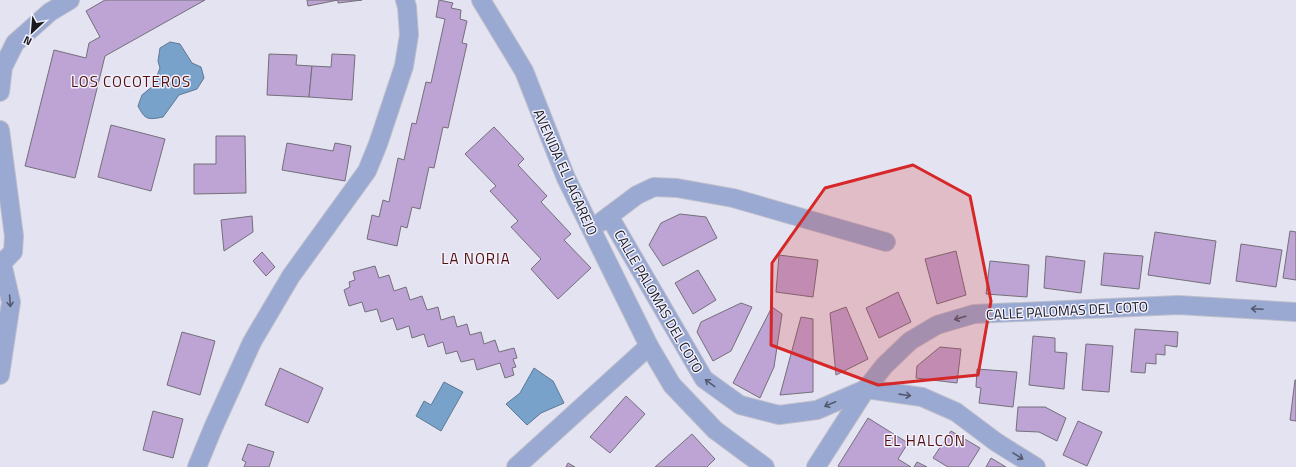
<svg xmlns="http://www.w3.org/2000/svg" width="1296" height="467" font-family="'Titillium Web',sans-serif">
<style>
.water{fill:#78a2c9;stroke:#5c7996}
.building{fill:#bda4d4;stroke:#746f7a}
.lines{fill:none;stroke-linecap:round;stroke-linejoin:round}
.street-casing{stroke:#c0bfcb;stroke-width:20}
.street{stroke:#99a9d1;stroke-width:18}
.oneway{stroke:#535a6f}
.marked{fill:#d62828;fill-opacity:0.2;stroke:#d62828;stroke-width:3;stroke-linejoin:round}
.labels{text-anchor:middle;dominant-baseline:central;stroke-width:3;stroke-linejoin:round;paint-order:stroke}
.street-label{font-size:14px;fill:#1a1a1f;stroke:#f1f0ff}
.neighbourhood-label{font-size:15px;letter-spacing:1px;fill:#541109;stroke:#f1f0ff}
</style>
<rect width="100%" height="100%" fill="#e4e3f1"/>
<g class="water">
<path d="M170,42L180,44L192,63L201,67L204,78L197,89L179,95L163,117C148,120 145,120 138,106L142,95L153,86L160,68L158,61L160,48Z"/>
<path d="M534,368L553,381L564,403L541,413L527,425L506,404L520,393Z"/>
<path d="M444,382L463,392L441,431L416,416L424,401L431,405Z"/>
</g>
<g class="building">
<path d="M105,0H205L105,56L75,178L25,166L54,50L86,58L89,43L100,37L86,11Z"/>
<path d="M307,0H362L338,3V0L308,6Z"/>
<path d="M439,0L453,3L451,8L461,10L460,19L467,21L462,43L467,44L448,128L443,127L434,168L429,167L420,209L412,207L407,228L401,226L397,246L367,239L372,215L379,217L383,200L389,202L398,158L404,160L412,123L416,124L426,82L431,83L445,19L436,17Z"/>
<path d="M269,54L297,55L296,65L312,66L309,97L267,95Z"/>
<path d="M332,54L355,55L352,100L309,97L312,66L331,67Z"/>
<path d="M111,125L165,139L151,191L98,177Z"/>
<path d="M494,127L524,159L518,165L547,196L541,202L571,234L564,240L591,268L558,299L531,269L541,259L511,227L518,221L490,191L496,186L465,154Z"/>
<path d="M216,136H245L246,193L194,194V164H216Z"/>
<path d="M287,143L333,151L335,143L351,146L345,181L282,170Z"/>
<path d="M680,214L706,217L717,238L663,266L649,245L661,223Z"/>
<path d="M252,216L253,232L224,251L221,220Z"/>
<path d="M1290,231L1296,232V280L1283,278Z"/>
<path d="M1155,232L1216,241L1210,284L1148,275Z"/>
<path d="M1241,244L1282,250L1276,287L1236,281Z"/>
<path d="M956,251L966,295L937,304L925,259Z"/>
<path d="M262,252L275,267L266,276L253,261Z"/>
<path d="M1104,253L1143,256L1139,289L1101,285Z"/>
<path d="M779,255L818,260L813,297L776,292Z"/>
<path d="M1046,256L1085,261L1081,293L1044,288Z"/>
<path d="M990,261L1029,265L1027,297L986,294Z"/>
<path d="M375,266L379,278L389,275L394,291L406,287L410,300L422,296L427,310L438,307L441,320L454,316L457,327L467,324L470,335L481,332L484,344L495,340L499,352L514,348L517,358L513,359L516,367L512,368L514,375L505,378L500,363L477,370L474,359L461,362L457,351L446,354L443,342L428,347L424,334L412,338L409,326L397,330L393,318L381,322L377,309L365,312L362,302L349,306L344,290L350,287L349,282L355,280L353,272Z"/>
<path d="M698,270L716,300L693,314L675,283Z"/>
<path d="M898,292L911,322L879,338L866,308Z"/>
<path d="M741,303L752,307L731,351L713,361L697,332L701,322Z"/>
<path d="M772,307L782,314L774,367L760,398L733,383Z"/>
<path d="M846,307L868,359L836,375L830,313Z"/>
<path d="M801,317L813,319V392L780,395Z"/>
<path d="M1135,329L1178,332L1177,347L1165,345V355L1156,354V364L1146,363L1145,373L1131,372Z"/>
<path d="M182,332L215,341L200,395L167,385Z"/>
<path d="M1033,336L1055,338V352L1067,353L1064,389L1029,385Z"/>
<path d="M1086,344L1113,346L1109,392L1082,390Z"/>
<path d="M940,347L961,349L957,383L916,378L917,366Z"/>
<path d="M280,368L323,388L308,423L265,405Z"/>
<path d="M977,369L1017,372L1013,407L979,403L981,388L976,387Z"/>
<path d="M1295,380H1296V421L1290,420Z"/>
<path d="M626,396L645,414L610,453L590,437Z"/>
<path d="M1018,407H1045L1066,418L1057,441L1039,432L1016,431Z"/>
<path d="M153,411L183,419L173,458L143,450Z"/>
<path d="M868,418L908,443L898,459L911,467H840L838,466Z"/>
<path d="M1078,421L1102,432L1087,466L1063,455Z"/>
<path d="M951,431L980,448L968,467H948L933,458Z"/>
<path d="M692,434L715,459L707,467H655Z"/>
<path d="M248,444L274,452L269,467H244L246,462L242,460Z"/>
<path d="M991,458L1006,467H986Z"/>
<path d="M917,462L927,467H914Z"/>
<path d="M568,463L575,467H566Z"/>
</g>
<g class="lines">
<g class="street-casing">
<g id="street">
<path d="M481,0L524,71L566,178L649,346L672,385L715,430L765,467"/>
<path d="M0,92L3,67L15,43L50,12L70,0"/>
<path d="M0,130L14,236L13,252L2,263L0,262"/>
<path d="M609,216L704,379L740,405L779,415L817,410L866,389"/>
<path d="M601,222L637,195L654,187L677,188L733,198L886,242"/>
<path d="M0,375L11,302L2,263"/>
<path d="M866,389L922,397L956,412L996,442L1036,467"/>
<path d="M197,467L213,428L252,342L291,276L367,171L378,144L404,66L409,35L407,7L405,0"/>
<path d="M516,467L649,346"/>
<path d="M816,467L866,389L884,366L910,341L937,325L974,314L1178,305L1296,312"/>
</g>
</g>
<use href="#street" class="street"/>
</g>
<defs><path id="oneway-shaft" d="M-6 0H5M1.5-3L5.5 0L1.5 3" fill="none" stroke-width="1.6" stroke-linecap="round" stroke-linejoin="round"/></defs>
<g class="oneway">
<use href="#oneway-shaft" transform="translate(10 301) rotate(86)"/>
<use href="#oneway-shaft" transform="translate(1257 309) rotate(-177)"/>
<use href="#oneway-shaft" transform="translate(960 318) rotate(164)"/>
<use href="#oneway-shaft" transform="translate(710 383) rotate(-144)"/>
<use href="#oneway-shaft" transform="translate(905 395) rotate(8)"/>
<use href="#oneway-shaft" transform="translate(830 404) rotate(157)"/>
<use href="#oneway-shaft" transform="translate(1018 456) rotate(32)"/>
</g>
<path class="marked" d="M913,165L970,196L991,301L978,375L878,385L771,345L772,263L825,188Z"/>
<g class="labels">
<g class="street-label">
<text transform="translate(566 172) rotate(66)">AVENIDA EL LAGAREJO</text>
<text transform="translate(659 301) rotate(60)">CALLE PALOMAS DEL COTO</text>
<text transform="translate(1067 310) rotate(-3)">CALLE PALOMAS DEL COTO</text>
</g>
<g class="neighbourhood-label">
<text x="131" y="81">LOS COCOTEROS</text>
<text x="476" y="258">LA NORIA</text>
<text x="925" y="440">EL HALCON</text>
</g>
</g>
<g transform="translate(32 32) rotate(206)" stroke="#f1f0ff" stroke-width="3" paint-order="stroke">
<path d="M0-3L7 15L0 10L-7 15Z" fill="#1a1a1f"/>
<text y="-6" font-size="11" font-weight="bold" text-anchor="middle" fill="#1a1a1f">N</text>
</g>
</svg>
